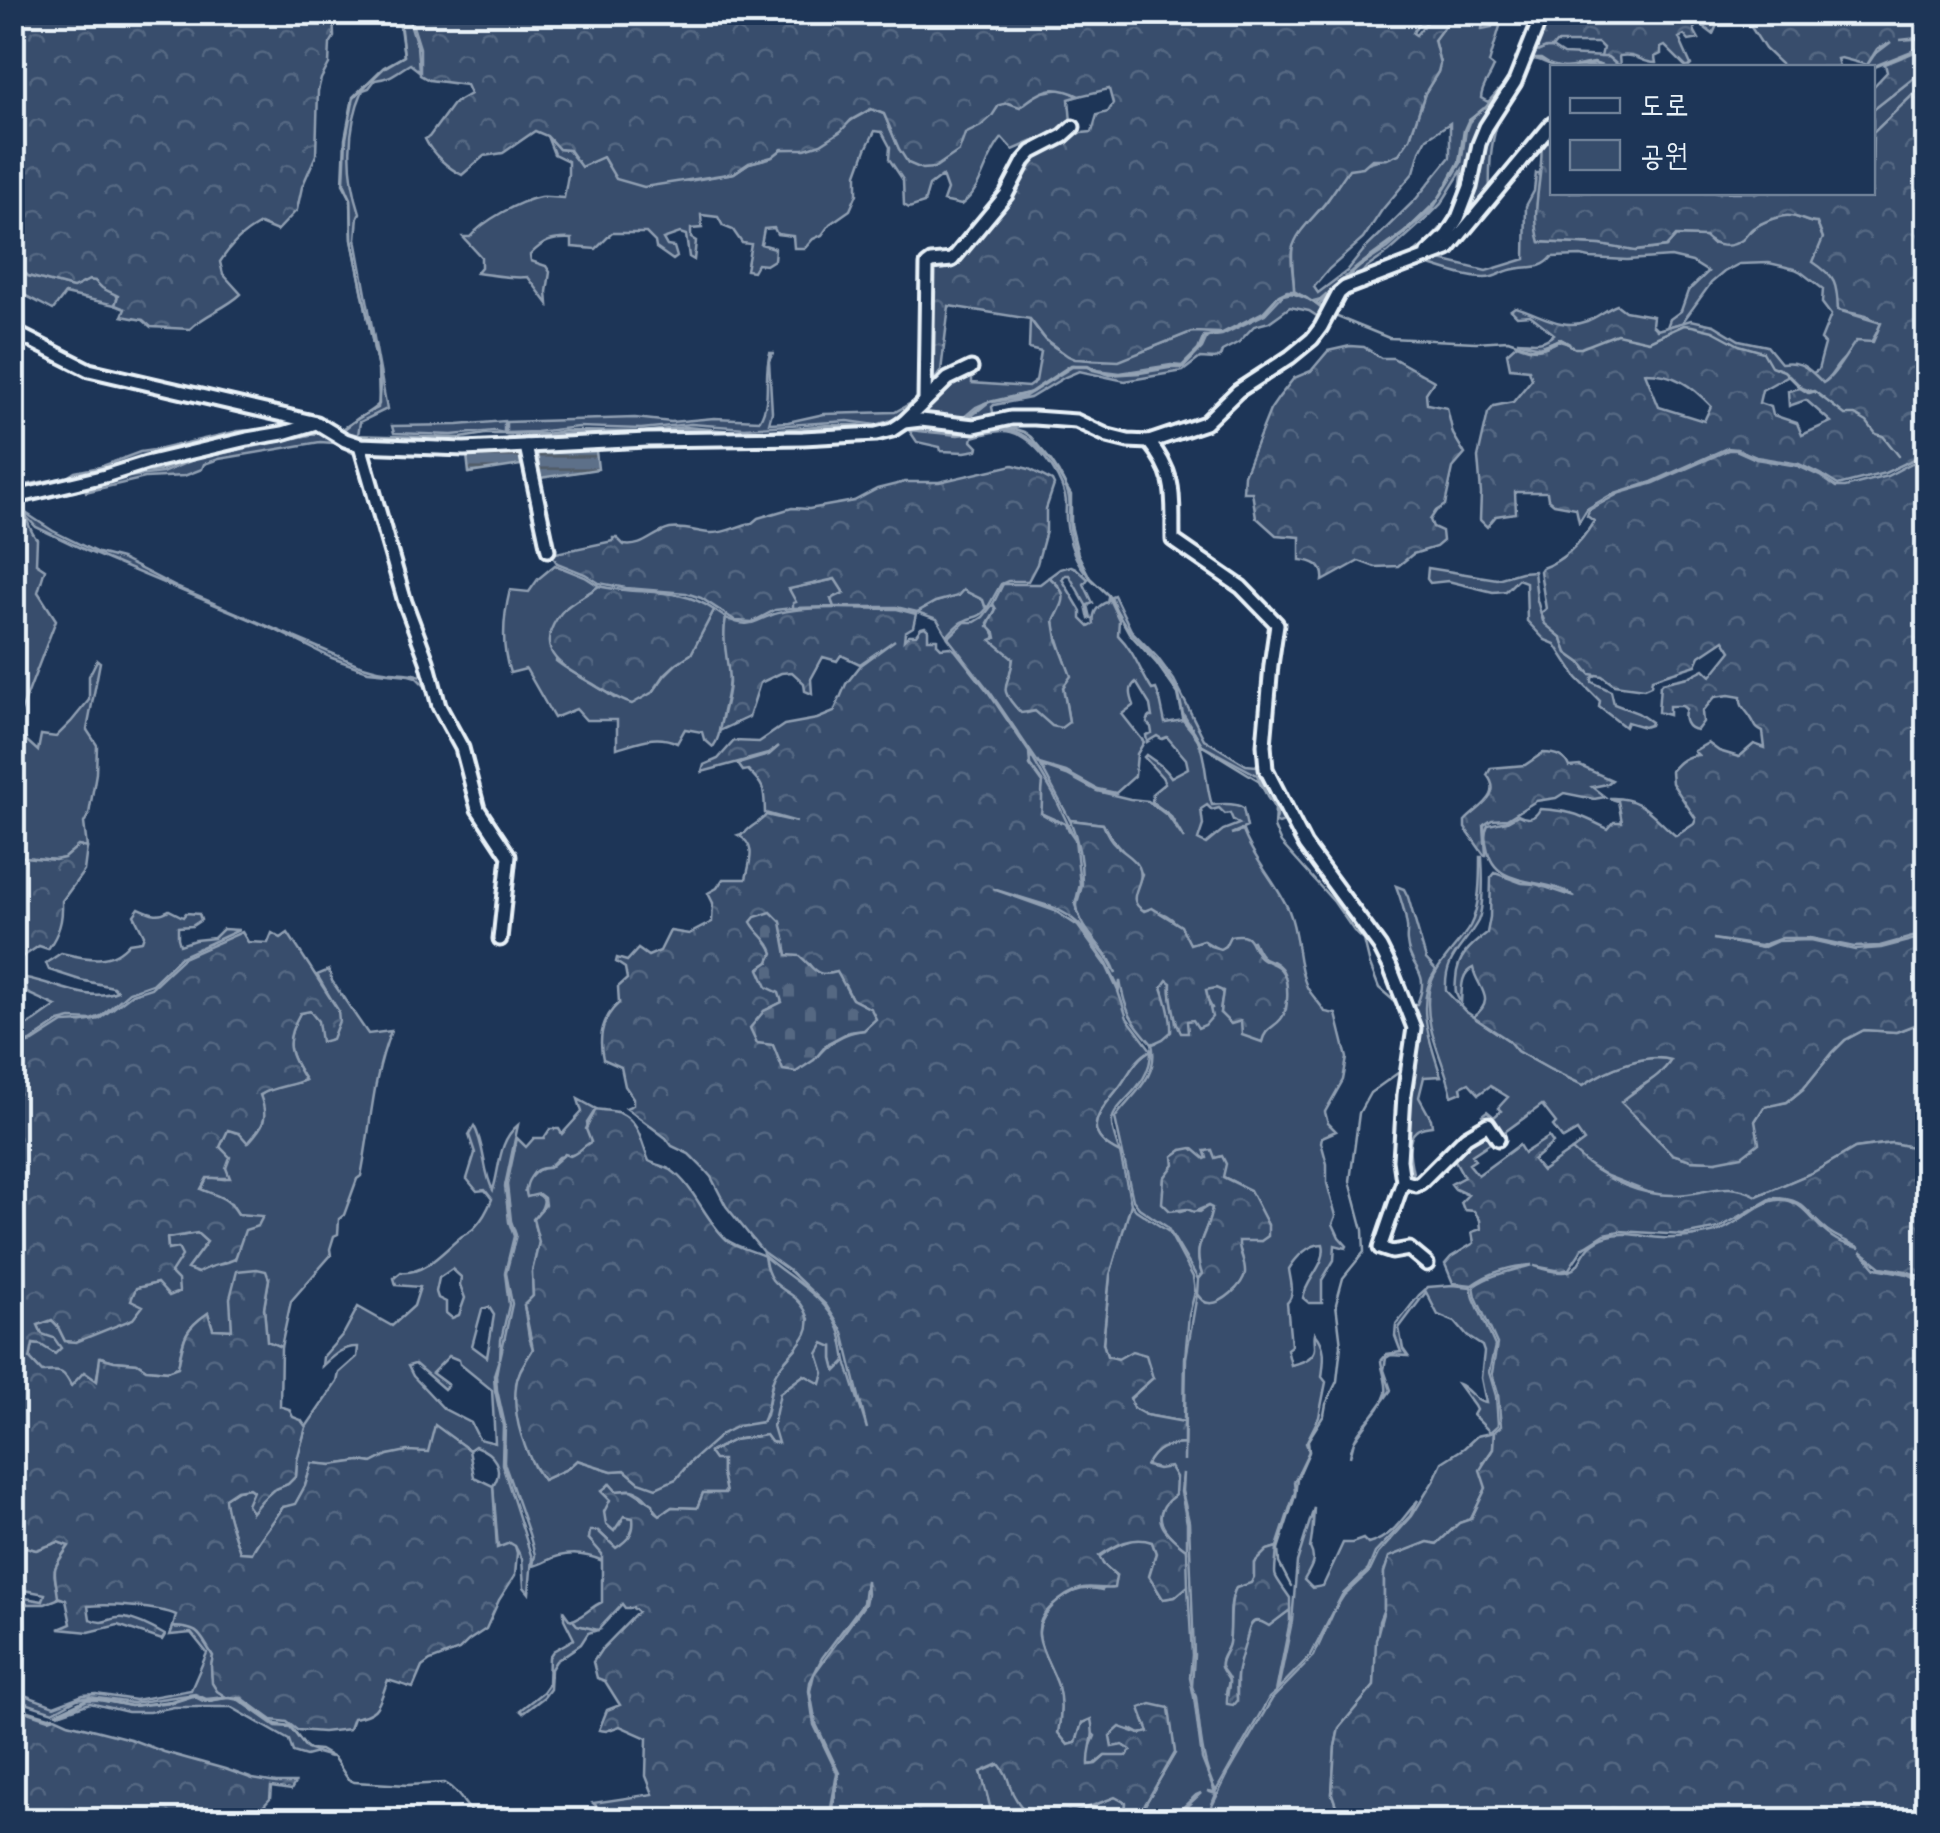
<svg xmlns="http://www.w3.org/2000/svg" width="1940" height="1833" font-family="Kalam,'Poor Story',sans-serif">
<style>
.green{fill:#374d6c;stroke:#909fb2;stroke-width:2.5;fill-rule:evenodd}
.forest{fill:url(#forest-crowns);stroke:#909fb2;stroke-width:2.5;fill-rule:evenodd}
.cemetery{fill:url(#cemetery-stones);stroke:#909fb2;stroke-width:2.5}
.water{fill:url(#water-rules);stroke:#95a4b5;stroke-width:2.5}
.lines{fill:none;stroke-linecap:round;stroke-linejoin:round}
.stream{stroke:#95a4b5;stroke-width:2.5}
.minor-casing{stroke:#e8f1f8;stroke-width:19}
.minor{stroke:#1d3557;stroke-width:11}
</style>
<defs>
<pattern id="forest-crowns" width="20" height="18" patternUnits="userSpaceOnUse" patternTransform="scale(2.5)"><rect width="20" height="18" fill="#374d6c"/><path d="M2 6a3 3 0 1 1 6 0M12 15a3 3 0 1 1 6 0" fill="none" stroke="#546782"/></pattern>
<pattern id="cemetery-stones" width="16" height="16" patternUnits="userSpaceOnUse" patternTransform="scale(2.5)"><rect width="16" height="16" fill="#374d6c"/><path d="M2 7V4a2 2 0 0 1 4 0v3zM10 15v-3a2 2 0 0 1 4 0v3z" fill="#546782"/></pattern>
<pattern id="water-rules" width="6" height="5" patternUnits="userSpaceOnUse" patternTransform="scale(2.5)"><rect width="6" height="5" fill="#5d7089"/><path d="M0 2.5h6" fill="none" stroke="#505a66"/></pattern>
</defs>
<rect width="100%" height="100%" fill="#1d3557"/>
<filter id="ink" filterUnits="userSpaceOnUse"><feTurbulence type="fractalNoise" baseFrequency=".01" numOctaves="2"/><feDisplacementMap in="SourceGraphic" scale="20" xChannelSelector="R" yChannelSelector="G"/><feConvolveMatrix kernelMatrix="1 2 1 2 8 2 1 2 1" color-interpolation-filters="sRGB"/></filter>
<g filter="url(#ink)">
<g class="green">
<path d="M399,13H407L417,46L419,71L410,64C396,72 392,78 375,80L369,88L363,90C346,128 347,174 360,213L358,217L356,239L387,409L360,422L358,435L342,431L358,418L378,408L380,386L378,369L352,239L351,199L344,183L346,139L354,97L384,68L404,56Z"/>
<path d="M1460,13H1484L1482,29L1492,27L1494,13H1504L1489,63L1494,67C1490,79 1482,85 1481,98L1488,102L1518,69L1459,205L1446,229L1420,254L1403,262C1435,237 1462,214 1462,170L1441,204L1428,217L1389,252L1365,269L1357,280L1328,310L1319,305L1359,267L1388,248L1432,210L1461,163L1466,130L1470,120L1484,108C1457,129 1467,133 1459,162C1455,175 1443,192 1435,203C1413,230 1382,247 1356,268C1344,278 1332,289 1321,300L1313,302L1327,313L1323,320L1309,311L1290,307L1269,322L1254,326L1239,342L1222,351L1220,357L1215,359L1200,358L1183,371L1125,381L1079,371L1065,377L1030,398L994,405L992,407L994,417L963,423L990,401L976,407L957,423L924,415L928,401L972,369V383L1028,387L1036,381L1041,352L1029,349L1030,319C1036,327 1042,337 1050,344C1096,379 1144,350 1191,332L1201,331L1216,335L1204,336L1198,350L1182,366L1171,365L1120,373L1097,370L1088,365H1071L1029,393L992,402L1024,397L1072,367H1088L1110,375L1140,373L1169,368H1183L1202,348L1207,337L1222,335L1265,314L1283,295L1292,293L1308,299L1294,291C1294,277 1290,256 1293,245C1299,227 1316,216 1327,201C1334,191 1341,179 1349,168C1364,166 1372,159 1387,159L1410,138L1425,93L1438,72L1440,63L1434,40L1448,21L1456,19ZM1450,123V157L1416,199L1363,251L1347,271L1318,293L1314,287L1329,269L1363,239L1382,210L1414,172L1420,151L1427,138Z"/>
<path d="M1546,48H1552L1563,55L1608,57L1619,67H1577L1595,64L1602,66C1587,59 1574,71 1559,67C1544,65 1542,57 1525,59L1527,56Z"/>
<path d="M1915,77L1924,80V85L1873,133V110Z"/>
<path d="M1520,81C1519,96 1507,102 1501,115C1490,138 1489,170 1490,195L1439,247L1448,236L1481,139Z"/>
<path d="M1064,89L1079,96L1069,99L1071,122L1059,133H1052L1013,150L1002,138C984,159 984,188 961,205L943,201L947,190L942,176L929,186L924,203L909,208L904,205L903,180L889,159L890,147L882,132L875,131L866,149L857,174V194L850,210L830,224L822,235L813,239L805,248H794L793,236L777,234L774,228L764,229L761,244L775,248L774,260L766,265L757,264L753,271L746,270L751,244L742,243L733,230L723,226L718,217L701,215L702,228L691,229V238L696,241L694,260L689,257L686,235L680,233L663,239L667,246L674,247L677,257L673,260L656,248L655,242L646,233H612L596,249L572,247V239C552,238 543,241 530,255L531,261L546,266L550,272L547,292L548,304L528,277C511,279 494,275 476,273L481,267V257L463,237H470C483,221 519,201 540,197C547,196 556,198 564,198L568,175V161L554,154L547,136L559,149L568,150L581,166L603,156L608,166L689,181L734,173L749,163L772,157L782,149C816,149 824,143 849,122C855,117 864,114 871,109L884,114L899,149C936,141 977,139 999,105C1021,99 1041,90 1064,89Z"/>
<path d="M1536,173H1540L1537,204L1540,242L1601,245L1636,251L1666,247L1676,236L1705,237L1712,244L1740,241C1752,228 1773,213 1792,216C1802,218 1807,223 1817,223L1823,238L1828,271L1834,280L1838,291V310L1881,323C1870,351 1866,342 1845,358C1835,365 1833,377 1823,383L1813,373L1818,370L1825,344L1821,340L1831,315L1822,303L1823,289L1801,272L1795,269L1769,263L1739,264L1724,272L1711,283L1682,323L1667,327L1670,319L1681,311L1688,291L1708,272L1692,262L1671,257L1627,260L1590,258L1581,256L1552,257C1542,270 1529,266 1515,269C1506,270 1500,275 1492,277C1475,282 1438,267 1420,262L1432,258L1486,271L1525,259L1526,206L1534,191Z"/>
<path d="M12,261L28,276L73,288L89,280L95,281C103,289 113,291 118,297L115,305L65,294L53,310L13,289Z"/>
<path d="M770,353H773L769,361L772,412L769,423L788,422L824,414L895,412L918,399L898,418L876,425L848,421L745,428L691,424L641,429L578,427L536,432L506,433V422L635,418L671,422L714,418L760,420C772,399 763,376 770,353Z"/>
<path d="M284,420L290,422L288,429L248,436L172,455L137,461L109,473L13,496L14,487L67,477L75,472L100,467L140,452L161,449L238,431L280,428Z"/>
<path d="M504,421V433L494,431L452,435L394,433L392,426L458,425Z"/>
<path d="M828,427L890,429L507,445V438L574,433L645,434L680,429L767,433Z"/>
<path d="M1005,428C1034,435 1059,465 1068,493C1071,501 1069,508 1069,516C1069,528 1073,544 1077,555C1079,562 1085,568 1088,575C1074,561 1068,539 1066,519C1065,511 1067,503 1065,496C1059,473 1035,438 1011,432C999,429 985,434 973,437L972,441L978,447L977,450L965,452L941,451L940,447L917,442L909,430L958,435Z"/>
<path d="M319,433C334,433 353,444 360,457L334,443L320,442L219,459L204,464L202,469L184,476L145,478L85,492L119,478L162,473L195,459Z"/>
<path d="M16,508L20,513L18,508L53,531L98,553L121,559L178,588L357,664C366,667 375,670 384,671C400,674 414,671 427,679L425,686L416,677L409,675L368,671L332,658L273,629L87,551L36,527L25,515C28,522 31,534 37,539L36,563L45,569L38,592L56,620L15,727L17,732L38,751L41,735L56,737L71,722L89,700V676L97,660L100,662L87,730L97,745L96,773L89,814L84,823L87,848L78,846L64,858L55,860L13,856L12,662L16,659L12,641V575L16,567L13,564L12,509Z"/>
<path d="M555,565L585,577L599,586L567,607L556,661C574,675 595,684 614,698L653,692L665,675L677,663L691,654L714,610L726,618C722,637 728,657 729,676C729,690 725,702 722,716C720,727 720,738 713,747L704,739L702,732L685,729L677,743C656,733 638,742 617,748V720H586L576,709L554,718L526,669L510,673C501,646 503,618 510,590L529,592L538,579Z"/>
<path d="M1071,566L1076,568L1088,579L1084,584L1093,603L1088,605L1091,618L1089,619L1086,605L1069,575H1065L1062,579L1081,611V619L1089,627L1094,624C1092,613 1097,606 1107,602L1108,597L1119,620L1118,635C1134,651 1140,671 1152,690L1156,689L1160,699L1165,723L1183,720C1187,726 1194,733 1198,740C1207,760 1205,784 1212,805C1220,804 1236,803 1243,808L1247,827L1231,834L1243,831C1253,859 1277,883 1289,911C1299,935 1296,963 1307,987C1311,995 1320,1003 1325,1012L1336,1014L1347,1058L1343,1080L1325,1112L1328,1123L1336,1131L1322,1137L1321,1142L1327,1164V1183L1336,1216L1333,1224L1339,1237L1347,1246L1346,1248L1335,1245L1334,1260L1322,1280V1303H1309L1303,1298C1306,1279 1328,1263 1323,1244C1309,1244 1296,1257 1289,1269C1290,1280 1296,1294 1287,1303L1291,1346L1287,1349L1291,1365C1300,1363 1316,1358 1315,1346C1315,1341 1314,1337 1315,1333C1327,1347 1324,1360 1322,1377L1326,1382L1319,1417L1306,1443L1309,1451L1294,1482L1295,1492L1277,1547L1267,1550L1254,1563V1577L1251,1584L1236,1588C1227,1604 1232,1626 1229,1644C1227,1652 1219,1658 1221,1667C1223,1672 1227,1676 1229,1681L1226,1693L1237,1700V1666L1248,1628L1254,1622L1262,1621L1269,1625L1290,1610V1621L1276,1692L1269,1698L1216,1791C1201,1763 1200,1727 1196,1697L1192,1687L1194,1655L1189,1522L1182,1491L1183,1473L1181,1492L1187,1523V1550C1171,1538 1152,1523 1165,1503L1158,1469L1146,1466C1154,1448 1165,1445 1184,1444V1461L1186,1358L1197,1294C1203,1301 1207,1305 1217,1301C1236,1294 1247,1277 1242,1256C1238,1241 1238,1257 1239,1240L1261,1241L1268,1225C1250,1195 1258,1192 1223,1177L1215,1158L1205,1152L1207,1158L1205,1160L1182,1150L1174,1156V1165L1164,1178L1163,1192L1180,1211L1187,1209L1199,1212L1208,1206L1212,1208C1208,1234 1191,1245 1202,1274L1198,1279L1167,1227L1139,1208L1133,1200L1115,1118C1131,1095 1160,1077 1152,1044L1156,1043L1171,1025C1166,1014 1166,999 1162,987L1167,979L1171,983C1169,997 1175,1011 1176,1025L1192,1019L1212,1008L1206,997V989L1216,988L1223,991L1220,1013L1236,1021L1242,1020L1243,1027L1262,1041L1264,1033L1286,1009C1286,997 1289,978 1281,968C1269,954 1264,968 1253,941L1225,946L1220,950L1203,940L1189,945C1182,929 1173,914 1154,911C1148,910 1142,912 1137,907C1130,899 1139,882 1142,874C1129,855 1113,844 1103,824L1070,820L1041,766L1067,775L1097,791L1130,799L1148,801L1168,816L1184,839L1170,815L1152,802L1153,793L1165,783L1162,777L1144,757L1146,755C1156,762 1165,767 1171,777L1188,768L1186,759L1167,737L1162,739L1157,736L1147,742L1146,735L1152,733L1151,727L1147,723L1149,717H1152L1150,705L1136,682C1128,688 1131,697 1134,705L1122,714L1144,742L1137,754L1135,776L1116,793L1097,789L1066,772L1039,764L990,692L948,638L965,622H975L983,617L993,604L996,609L988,623C992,628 993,633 996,638C1004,652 1019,653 1010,672L1027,713L1035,711L1069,722L1063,687L1070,676L1055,630L1054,620L1058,613V585L1049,577L1060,569ZM1207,805L1212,810L1219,808L1225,814L1230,813L1233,820L1239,824L1223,830L1206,844L1198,840L1203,825L1201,809Z"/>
<path d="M1428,568L1497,579L1521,572L1534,571L1537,600L1543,621L1562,638L1567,653L1581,663L1586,671L1596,675L1592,678V682L1611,691L1614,704L1638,713L1651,722L1650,725L1644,727L1627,722L1625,727L1599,707L1600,701L1577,678L1555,644L1545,640L1527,621L1526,582L1518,579L1506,591L1493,592L1448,581L1430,583L1427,579Z"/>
<path d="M836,579L844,593L831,599L834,607L793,608L788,589Z"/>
<path d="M963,590L983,600L985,606L988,607C978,620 976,615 964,621C958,623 952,631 947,636L937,619L917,612L935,602L953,597Z"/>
<path d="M1114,595L1131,630L1157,657L1174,680L1204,739L1246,765L1256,766L1258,762L1264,686L1263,665L1271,626L1273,630L1262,747L1289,820L1279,824L1275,822L1277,817L1276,809L1267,797L1263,784L1257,775L1203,746L1183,714L1178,691L1162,667L1126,626L1116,611L1111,596Z"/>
<path d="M1029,752L1054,795L1075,839L1070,834L1067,825L1040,813C1044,802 1040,794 1043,783L1030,765Z"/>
<path d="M1480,857H1482C1483,873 1484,908 1478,921C1463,949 1444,956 1446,991L1465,1011L1508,1040L1517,1051L1551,1070L1583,1085C1606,1070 1644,1052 1672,1060L1661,1074L1632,1092L1672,1154L1691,1160L1716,1161L1755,1121L1764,1106L1787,1102L1803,1089L1833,1052L1845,1040L1864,1030L1896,1032L1927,1020V1150L1892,1143L1855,1148L1814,1172L1757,1196L1655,1195L1607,1176L1581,1160L1572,1150L1584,1141L1577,1131L1563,1139L1553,1126L1556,1123L1542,1105L1499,1136L1482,1115L1487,1111L1494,1117L1501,1111L1498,1108L1508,1097L1490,1086L1479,1094L1469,1083L1461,1087L1462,1092L1452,1096C1445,1061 1423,1029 1429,991C1433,966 1458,947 1470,926C1480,907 1480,878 1480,857Z"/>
<path d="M1396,886L1404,889L1408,897L1426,959L1436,970C1414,1002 1430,1042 1441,1076L1424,1077L1419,1097L1431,1119L1432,1126C1427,1127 1420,1127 1416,1131C1404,1140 1412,1169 1415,1182L1406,1178L1403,1161L1413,1058L1406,1004H1417C1432,970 1409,969 1407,942C1406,937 1408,931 1407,926C1405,912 1401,899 1396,886Z"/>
<path d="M139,908C150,913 158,917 169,910L183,917L186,913L199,914L201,920L192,926L178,927V938L180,945L195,940L214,938L223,929L239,930L180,957L152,984L129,992L101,1016L91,1020L71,1019L59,1022L31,1041L23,1044L13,1043V1033L35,1021L56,1006L27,993L26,978C55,983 88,1003 117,991L113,987L80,980L49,970L46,963L61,953C87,959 111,965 129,943L142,941L144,935L134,915Z"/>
<path d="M329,970L332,981L368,1034L391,1031C372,1078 371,1127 361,1176L357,1179L344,1215L339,1219L338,1234L334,1236L330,1249L331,1255L291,1301L281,1347L267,1342L264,1308L269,1279L232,1317V1330L213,1329L208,1313C184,1329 183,1338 178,1367L168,1371L146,1369L137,1363L114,1361L101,1357L96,1381L71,1387C65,1371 59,1371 42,1372L30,1359L33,1344L41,1345L42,1334L38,1325L52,1320L57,1325L65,1341C91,1343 126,1311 136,1288L157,1283L171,1273L167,1238L198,1233L207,1242L188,1268L223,1264L238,1214L231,1203L201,1190L207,1177L224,1179L226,1168L220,1147L228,1130L239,1133C246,1121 253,1099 265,1092C275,1086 293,1085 305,1080C288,1052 283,1043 300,1013L310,1011L318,1021L338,1011L317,975Z"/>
<path d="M1151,1050C1152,1087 1114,1102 1112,1121C1111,1130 1117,1144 1120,1153C1078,1133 1099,1113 1120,1086C1130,1072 1136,1058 1151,1050Z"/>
<path d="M578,1099L596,1109L587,1123L591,1142L578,1154L559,1157L548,1168C532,1167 531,1178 525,1191C554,1196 543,1204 534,1224L539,1242L532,1272L533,1297L524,1305L529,1337L533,1349L521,1369L516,1384L525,1446L534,1467L543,1480L567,1469L577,1460L612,1471L625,1470L639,1482L676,1479C692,1460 713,1434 737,1426C745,1423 754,1423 762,1422L766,1415L774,1374L797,1347L809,1319C798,1295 775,1291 767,1274C766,1271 765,1259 764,1256C790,1279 825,1295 839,1329C843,1339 844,1350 846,1361L836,1372L833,1359V1347L818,1354L824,1373L821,1385L804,1375L780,1393L779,1444L771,1442L766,1435L734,1440L710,1452L722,1460V1473L727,1493H703L697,1508L672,1507L660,1515C652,1507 645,1492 632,1490C626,1489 621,1491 616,1491L609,1484L602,1492L610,1500L620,1524L624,1516L633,1518C635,1533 628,1541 616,1548L598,1531L589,1539L602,1553L603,1561C589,1555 575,1552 559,1556C550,1558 543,1564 533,1566L535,1555L529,1534L504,1463L505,1425L497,1390L496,1375L499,1359L494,1375L495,1390L503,1426L502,1464L532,1558L529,1593L524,1587L522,1559L515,1546L498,1548L493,1486C505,1468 494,1453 475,1446L469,1450L435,1426L429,1452L388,1455L372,1463L360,1461L332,1465L312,1463L305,1486L295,1505L283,1507C273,1524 260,1537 252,1553L239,1552C235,1533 226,1517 224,1498L237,1490L249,1488L253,1491L252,1512L262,1500L273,1490L288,1484L296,1476L297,1460L306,1427L337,1382L339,1373L357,1357L358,1347C343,1346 333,1356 322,1366L323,1357L344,1333L358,1307L392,1326L414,1306L420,1287L396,1285L394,1278L401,1272C425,1275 444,1250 462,1236C466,1234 472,1231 475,1227C483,1219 488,1209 492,1199L485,1190L477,1191L467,1179L475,1153L469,1135L474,1126C485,1145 483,1173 493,1190C500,1168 498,1141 518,1125L505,1186L509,1222L514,1236L505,1273L509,1305L501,1340L500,1359L512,1304L506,1273L516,1235L511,1221L507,1185L517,1138L526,1147L534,1138H544L550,1129H559L562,1134L582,1112ZM452,1269L461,1277L460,1285L465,1298L459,1315L452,1318L446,1313V1302L438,1298L436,1292L439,1278ZM489,1307L494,1315L487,1357L472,1346L482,1309ZM449,1356L459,1360L460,1364L492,1390L495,1443L479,1439L471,1423L444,1409L413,1376L408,1366L415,1364L444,1389L448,1385L432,1373Z"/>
<path d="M1131,1204L1136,1210L1169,1232L1193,1277L1195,1292L1189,1315L1185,1358L1184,1422L1146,1415L1133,1408L1130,1399L1153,1378L1118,1359L1107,1356L1103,1343L1110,1275Z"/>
<path d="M1453,1285L1471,1287L1474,1298L1495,1346L1489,1372L1496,1396L1498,1425L1490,1432L1473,1415L1476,1410L1474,1406L1458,1384C1469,1388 1474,1402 1486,1403L1481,1378L1484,1352L1482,1346L1467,1336L1455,1322L1438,1315L1426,1292L1399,1328L1403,1349L1408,1356L1391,1355L1386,1358L1384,1370L1391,1390L1354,1441L1350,1457C1354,1423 1378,1420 1386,1393C1388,1384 1382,1371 1381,1361L1387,1354L1401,1352L1395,1336L1396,1325L1419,1295L1428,1287Z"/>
<path d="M1494,1432L1493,1449L1483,1463L1486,1488L1471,1519L1459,1523L1437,1544L1428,1542L1389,1558L1384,1573V1609L1379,1621L1374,1686L1339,1728L1335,1747L1332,1794L1341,1820H1208L1210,1810L1228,1774L1272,1699L1314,1656L1335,1609L1344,1595L1370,1571L1378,1554L1412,1516L1434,1480L1442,1462L1464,1448L1477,1436Z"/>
<path d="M1418,1500L1410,1516L1375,1553L1368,1570L1342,1595L1311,1655L1278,1689L1292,1621L1297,1562L1314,1508C1313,1523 1313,1534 1310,1548C1317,1561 1310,1569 1304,1580L1312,1588L1323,1586L1343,1543H1352L1363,1539L1368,1544C1393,1537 1402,1519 1418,1500Z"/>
<path d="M1140,1537L1152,1542L1156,1553C1149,1570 1152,1584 1163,1599L1175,1597L1188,1586L1192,1655L1190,1678L1194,1697L1202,1759L1215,1792L1207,1791L1216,1794L1206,1820H1172L1201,1793L1196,1795L1170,1820H1136L1175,1753L1168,1708L1144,1720L1149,1732L1140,1734L1131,1729L1123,1745L1132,1750L1127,1757L1105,1756L1095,1764L1088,1765V1752L1095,1736L1082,1723L1076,1743L1068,1745L1058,1733C1061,1717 1062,1701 1057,1686C1046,1649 1022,1633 1058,1601C1071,1590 1085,1586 1102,1590L1116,1575L1103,1564L1099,1557L1116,1545Z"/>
<path d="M58,1542L69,1546C51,1569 52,1571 60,1598L45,1604H16L13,1599L19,1597L43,1601L45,1594L13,1588L12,1543L36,1550Z"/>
<path d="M564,1612L569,1619L573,1620L577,1625L598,1630L588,1633L581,1644L556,1661L551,1669L550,1689L544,1697L523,1713L520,1710L543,1692L548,1685L549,1657L553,1651L574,1639L564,1619Z"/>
<path d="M173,1627C201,1627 199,1635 213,1656C209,1673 211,1688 226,1697L206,1699L195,1694L132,1703L90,1697L77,1699L53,1712L13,1699L12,1694L27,1696L54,1706L83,1695L96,1694L135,1700L191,1690L207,1653L191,1633L170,1635Z"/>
<path d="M193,1696L203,1701L229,1698L239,1700L276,1726L290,1727L307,1749L331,1757L317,1753L306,1756L293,1752L289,1740L231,1707H174L149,1712H128L90,1703L58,1714L87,1700H102L131,1706L174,1702Z"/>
<path d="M1000,1764L1008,1775L1010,1787L1034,1820L1068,1815L1115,1797L1126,1803L1125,1815L1121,1820C1096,1820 1014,1827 996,1814C985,1807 984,1784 981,1771Z"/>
</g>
<g class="forest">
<path d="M13,12L333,13L334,37L330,44L329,64L321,79L318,91L316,155L302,187L297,210L277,231L260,224C242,234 231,245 220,262L223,274L241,294C225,309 205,314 190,329L151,327L143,320L122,316L125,309L115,305L118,296L102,288L95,281L89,280L73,288L28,276L13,261Z"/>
<path d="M409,13H1423L1413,33L1416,35L1433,14L1460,13L1456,19L1448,21L1434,40L1440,64L1438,72L1425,93L1410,138L1399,154L1387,159H1372L1363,167L1349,169C1341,180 1334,192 1325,203C1313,219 1297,230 1292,250C1290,260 1294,279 1294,291H1287L1279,295L1263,312L1222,333L1191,332L1119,361L1075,359L1068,356L1046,340L1030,319L949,306L941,371L926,391L930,269L951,265L1026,162L1070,134L1092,132L1097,115L1108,112L1113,104L1109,89L1079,96C1052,83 1042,90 1020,107L1008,103L999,105L992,116L981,126L965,134L959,151L934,168L922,169L908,163L899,149L884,114L871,109L851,120L841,131L821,144L805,149H782L772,157L749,163L734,173L644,187L616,179L603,157L581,167L569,150L559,149L547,136L535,131L503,153L484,156L462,175C448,168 432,154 425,139L429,137L453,104L470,94L466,85L429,80L420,75V48Z"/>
<path d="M1545,13H1716L1709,15V18L1717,25L1713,34L1701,25L1695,26L1694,30L1699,39L1689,41L1684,35L1679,38L1691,65L1689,67H1686L1665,46L1661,48V54L1655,57L1656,63C1640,63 1638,53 1619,56L1620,67L1608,57H1601L1603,48L1598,43H1556L1552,48H1546L1527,56Z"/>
<path d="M1716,13H1927V37L1900,40L1927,38V45L1872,67H1866L1874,55L1891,42L1877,49L1867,65L1841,58L1837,59L1839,66L1835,67H1784L1765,49L1751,27Z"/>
<path d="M1927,47V460L1914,459L1885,473L1838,485L1820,474L1799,464L1756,457L1737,449L1727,448L1652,482L1609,496L1587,509L1579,522L1576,508L1554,504L1548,499L1547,492H1515L1516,513L1496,516L1487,527L1480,520L1481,494L1478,457L1488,413L1494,406L1513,402L1532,379L1529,370L1510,368L1507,353L1517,344C1536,352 1542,350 1559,341L1570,344L1561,339L1539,347L1517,341C1532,341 1541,346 1554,334L1530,315L1517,316L1511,310L1515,307C1539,313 1561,331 1587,321C1598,317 1606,309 1617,305L1625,311L1653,316L1652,325L1657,330L1691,320L1714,325L1739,340L1767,346L1781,363C1802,360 1809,369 1823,383C1835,376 1846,354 1856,341L1873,342L1881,323L1866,316L1838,310C1837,284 1836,277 1813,262L1823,238L1817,223C1806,223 1796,214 1785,216C1775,217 1761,223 1753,228C1749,231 1746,237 1742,240C1729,249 1715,247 1705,237L1676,236L1666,247L1635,251L1601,245L1540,242C1529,210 1545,174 1541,140L1552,126V192H1872L1873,133L1923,85L1924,80L1915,77L1873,110V87L1887,72L1885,64ZM1645,373C1674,373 1691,385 1711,406L1704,421L1659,407ZM1789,375L1802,388L1813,392L1808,393L1800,388L1788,391L1789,406L1806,400L1831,422L1802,435L1797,423L1773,415L1771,407L1759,403L1762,390Z"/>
<path d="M1350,346L1364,347L1381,358H1393L1434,381L1426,393L1427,404L1447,408L1453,434L1465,454L1453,468L1445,505L1436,511L1430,520L1433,527L1442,531L1443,541L1436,547L1413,554L1398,566L1375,567L1359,561L1323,581C1325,565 1313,561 1300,560V537L1276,535L1256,517L1252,492H1243L1244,475L1270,410L1279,397L1294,378L1311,371L1328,351Z"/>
<path d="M1728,450H1736L1756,459L1798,466L1820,476L1836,487H1845L1887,476L1912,463L1927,462V933L1880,946L1854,947L1810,938H1782L1760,946L1713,939L1762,948L1777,941L1811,940L1855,950L1881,948L1927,936V1020L1896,1032L1864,1030L1845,1040L1833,1052L1803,1089L1787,1102L1764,1107L1755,1121L1759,1143L1742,1156L1716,1161L1691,1160L1672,1154L1621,1102C1638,1087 1659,1079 1671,1060C1646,1052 1605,1070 1583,1085L1551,1070L1517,1051L1508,1040L1473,1017C1498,999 1477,988 1473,968C1460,973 1462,991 1461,1003C1455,994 1455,990 1456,979C1457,957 1470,946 1487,933L1490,917L1491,878L1495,873L1522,883L1536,884L1575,897C1547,875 1494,892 1487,847C1485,838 1484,833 1488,825L1507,821L1518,815C1527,820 1535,819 1540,809C1573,811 1580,815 1608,829L1614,822H1622L1618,801L1609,798C1643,796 1653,817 1676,836L1694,824L1696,819L1672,783L1671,771C1679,761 1686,756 1698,755L1694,751L1708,743L1719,751L1739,757L1754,744L1765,748L1763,732C1754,728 1756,725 1751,718C1746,709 1740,708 1741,697L1729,695L1715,697L1702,712L1703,722L1697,730C1686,729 1682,719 1686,709L1682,706H1669V715L1658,712L1660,685L1662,683L1688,677L1704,669L1711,676L1731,651L1724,640L1700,656L1696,665L1652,679L1651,686L1644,689L1614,685L1602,676L1590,674L1581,663L1567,653L1562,638L1545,624L1541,613L1546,609L1540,571L1542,568C1565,560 1582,541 1594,521L1587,516L1589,510L1620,493L1654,483Z"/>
<path d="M1013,465L1029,469L1052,481L1054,485L1046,509V531L1037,564L1028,581H1008L1001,584L988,607L985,606L983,600L963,590L958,596L935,602L917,612L896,607H834L831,599L844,593L835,579L789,589L796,602L793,603V608L775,610L752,622L736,621L701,598L686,593L626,588L599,583L585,574L557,563L551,554L613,541V538H617L624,545C644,548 652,533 670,529C684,526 699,533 712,533C728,533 738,525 752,523L758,518L792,508L809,509L854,501L877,489L905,482H939Z"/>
<path d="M1049,577C1070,595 1065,599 1054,621L1057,639L1071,676L1063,687L1069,722L1061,728L1052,726L1035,711L1021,713C993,684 1011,687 1013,658L991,640L996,638L995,633L988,626L996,609L993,604L1003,584H1040Z"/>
<path d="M599,586C638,596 679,585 714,610L691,654L677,663L665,674L653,692L632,704C619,700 610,694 598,687C569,669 528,655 561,613C570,602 587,595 599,586Z"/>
<path d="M897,609L916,614L913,627L905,632L904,640L909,635H916L921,628L925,627L928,630V639H937V644L941,648L950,647L955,650L989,693L1029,752L1030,765L1043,783C1041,794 1043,802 1041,813L1053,820L1064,823L1075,839L1080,884L1075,905L1085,930L1107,958L1116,974C1111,951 1080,933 1077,906C1077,899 1082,890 1082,883C1082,862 1078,839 1070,820L1103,824C1106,832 1109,839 1116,845C1123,853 1134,857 1139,867C1147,884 1122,898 1144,911L1152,908L1181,926L1190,944L1203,940L1210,946L1220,949L1225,946L1230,936C1253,932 1248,941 1258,955C1265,964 1278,962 1283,973C1289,984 1289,1009 1281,1019C1274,1028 1265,1028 1262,1042L1242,1035L1241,1021L1231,1024L1220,1013L1223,991L1216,988L1206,990L1212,1017L1205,1025L1198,1028L1193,1020L1187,1021L1188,1033H1181C1175,1022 1170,996 1171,983L1167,980L1162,987C1166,999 1172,1020 1171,1032L1163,1039L1152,1044C1131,1021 1125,1011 1120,981L1119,989L1107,964L1079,924L1069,916L1055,908L993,889L1055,911L1078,926L1106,965L1118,991L1127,1018L1151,1050C1136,1058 1130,1072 1120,1086C1099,1112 1078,1133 1120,1153L1131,1204L1110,1275L1103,1343L1107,1356L1118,1359L1132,1351L1146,1355L1153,1378L1130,1398L1133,1408L1146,1415L1184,1422V1444C1165,1445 1155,1448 1146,1466L1158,1469L1170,1467L1176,1477L1175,1495C1146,1516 1165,1534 1187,1550L1188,1586L1175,1597L1163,1599L1149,1576L1156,1553L1152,1542C1132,1535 1116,1545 1099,1556L1103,1564L1116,1576L1114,1588C1104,1590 1093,1586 1083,1588C1070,1591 1060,1599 1050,1608C1024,1632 1050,1660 1058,1686C1062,1702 1061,1718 1058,1733L1068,1745L1076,1743L1082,1723L1091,1719C1096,1742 1088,1744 1089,1765L1096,1764L1105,1756H1127L1131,1750L1123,1745L1112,1747L1110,1736L1120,1727L1140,1734L1149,1732L1140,1708L1151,1704L1169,1708L1175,1753L1136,1820H1121L1125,1815L1126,1803L1115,1797L1068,1815L1034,1820C1024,1811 1014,1800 1010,1786C1007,1776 1006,1773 999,1764L981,1772L990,1806L995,1814L1012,1820H831L839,1773L816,1724L810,1691L814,1674L865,1604L867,1594L866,1580L863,1603L822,1658L810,1682L809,1691L814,1725L837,1773L829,1820H590V1812L598,1814L601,1810L593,1803L653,1794L646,1776L647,1738L620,1726L606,1731L599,1730L607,1710L620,1705L605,1681L597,1678L593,1662L601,1650L638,1612L633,1608H625L622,1604L598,1630L577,1625L573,1620C585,1615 591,1607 602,1602V1554L589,1539L590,1531H598L616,1548C628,1540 635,1533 633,1518L624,1516L614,1531L606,1524L604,1512L610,1500L601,1491L610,1484L616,1491L631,1490L653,1504L655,1511L660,1515L672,1507L697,1508L703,1493H726L722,1473V1460H714L709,1453L734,1440L766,1435L771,1442L778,1443L773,1426L780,1393L804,1375L821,1384L824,1373L818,1354L824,1343L833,1347V1359L836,1371L846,1361L867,1429L843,1332L826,1305L791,1272L763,1252L726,1206L711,1177L704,1169L689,1154L672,1146L666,1138L626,1108L633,1105V1098L625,1086L621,1067L603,1059C598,1037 602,1018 619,1003L618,987L627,979L625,968L616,962L617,958L627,961L638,949L648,956L660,951L670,931L689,934L712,922L713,903L708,893L717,888L723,879H746C750,861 757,845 738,835L745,833C751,825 760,823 766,815L797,822L765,813C764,790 766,787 748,770L743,771L738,764L769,755L779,746L768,754L702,772L704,765L718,759L734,741L759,742L784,725L817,719L834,712L846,684L861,665L895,640L860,664L841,655L837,661L823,657L811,679L812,694L805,691L804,683L792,672L781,673L760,683L749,717L719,731C722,715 728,700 729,683C729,662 721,640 726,618C752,631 755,619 778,613C808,605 864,609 897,609ZM781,923L787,956L809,964L816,974L826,975L845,985L852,999L871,1009L864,1030C841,1033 829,1042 814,1060L778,1055L773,1045L764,1011L782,1002L780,993L760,968L769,962L773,953L769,941Z"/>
<path d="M1543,753C1554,753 1565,756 1569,767L1580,766L1612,780L1607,784L1592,787L1605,797L1594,799L1564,793L1556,798L1536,801L1507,819L1492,820L1484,825L1486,855H1484L1465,828V821C1478,807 1504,796 1487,775L1491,768L1525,765Z"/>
<path d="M78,846L87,848L84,871L62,901C63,921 59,933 48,949L39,946L24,956L13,960V856L55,860L64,858Z"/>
<path d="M242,932L248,942L268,943L272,933L281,938L288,933L338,1010L339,1021L332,1039L321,1042L318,1021L310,1011L300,1013C283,1043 288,1052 305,1080C291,1086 273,1087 260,1095C269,1119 264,1125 248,1143L239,1133L228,1130L220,1147L230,1157L226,1168L230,1178H207L201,1189C218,1197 227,1196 238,1214L263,1216L258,1226L245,1230L235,1259C222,1265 210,1265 198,1273L187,1269L207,1242L197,1233L167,1238L168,1250L178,1248L182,1256L171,1273L178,1280L179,1292L169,1296L157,1283L136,1288L131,1300L143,1306L133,1319L76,1342L65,1341L57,1325L52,1320L38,1325L42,1334L54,1338L61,1348L55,1354L41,1345L33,1344L30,1359L42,1372C60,1371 63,1369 71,1386L84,1372L97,1381L100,1357L114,1361L137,1363L146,1369L167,1371L178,1367C184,1338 183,1330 208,1313L213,1329L232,1330L230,1298L237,1271L257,1269L266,1271L269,1279L264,1308L267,1341L281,1347L280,1406L289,1409L293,1417L301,1420L306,1427L297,1460L296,1476L288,1484L273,1490L262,1500L252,1512L247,1505L253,1491L249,1488L237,1490L225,1498C226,1515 234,1535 240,1552L252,1553C260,1537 273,1523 283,1507L295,1504L305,1486L312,1463L332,1465L360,1461L372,1463L388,1455L407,1451L428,1452L435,1425L469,1450L474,1477L493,1486L497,1548L510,1543L515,1546L517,1553L515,1575L499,1600L486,1629L468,1641L459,1650L430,1661L422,1667L413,1688L388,1680C378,1704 381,1714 353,1718L349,1729L323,1732L297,1730L287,1722L272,1720L242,1698L226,1697L217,1691L212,1683L211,1666L213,1656C199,1634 201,1628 173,1627L176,1615C159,1607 108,1604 88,1606L90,1619C106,1627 109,1616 124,1618C138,1620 152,1628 165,1635L162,1640L118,1625L89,1632L59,1629L71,1624L66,1600L58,1597C54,1566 50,1573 69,1546L58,1542L36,1550L13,1543V1046L33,1042L63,1023L84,1022L99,1019L132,994L151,988L183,958Z"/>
<path d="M596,1109C604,1111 613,1110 620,1113C640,1122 641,1143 649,1161C656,1165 664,1166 671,1170C694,1186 705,1220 727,1240C738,1248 752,1250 764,1256C769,1295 790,1284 805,1310C820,1336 782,1356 774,1377C768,1391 770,1408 762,1422L738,1426L722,1434L689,1463L676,1479L656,1488L639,1482L625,1470L612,1471L577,1460L567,1469L543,1480C525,1455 512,1417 516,1386C517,1372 526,1361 533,1349L524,1305L533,1296L532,1272L539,1242L533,1219L545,1205L544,1198L539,1194L527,1197C523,1183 534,1167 549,1168L565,1154L570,1156C579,1153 583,1146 591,1142L586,1129Z"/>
<path d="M1487,1127L1496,1139L1472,1155L1475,1160L1469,1164L1478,1175L1519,1145L1524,1153L1549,1137L1553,1143L1533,1160L1542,1171L1572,1150C1601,1180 1646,1200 1688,1194C1716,1190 1730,1182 1757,1196L1814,1172L1855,1148L1892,1143L1927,1150V1279L1906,1271L1881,1267L1861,1251L1876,1268L1908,1274L1927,1283V1820H1341L1332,1794L1335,1747L1339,1728L1374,1686L1376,1640L1384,1609V1573L1389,1557L1428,1542L1437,1544L1459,1523L1471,1519L1486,1488L1480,1470L1493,1449L1494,1432L1501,1426L1498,1394L1492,1373L1497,1344L1476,1297L1474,1286C1491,1274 1512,1271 1532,1265C1511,1266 1489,1273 1472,1285L1453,1283L1445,1264L1451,1257L1474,1243L1472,1232L1481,1229L1480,1220L1474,1211L1464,1210L1461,1202L1468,1195L1455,1189L1451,1184L1464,1177L1451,1153ZM1772,1198C1810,1198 1804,1215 1831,1233C1840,1239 1851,1243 1860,1248C1851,1246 1840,1243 1832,1237C1813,1225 1803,1197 1777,1200C1755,1203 1737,1226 1716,1232C1699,1236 1680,1239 1662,1238C1645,1237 1625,1231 1608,1236C1567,1248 1595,1287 1534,1266L1561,1271L1569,1269L1583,1248L1605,1234L1620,1231L1683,1235L1719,1228Z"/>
<path d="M1192,1148L1205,1159L1207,1158L1205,1151L1212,1150L1215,1158L1222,1156L1226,1164L1223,1177L1250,1190L1268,1225V1236L1261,1241H1239C1238,1252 1246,1261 1245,1273C1243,1285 1222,1305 1209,1303C1203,1303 1200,1298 1197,1294L1198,1279L1202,1274C1191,1244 1208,1235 1212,1208L1208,1206L1194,1212L1187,1209L1170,1211L1162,1203L1164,1178L1174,1165L1173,1156L1182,1150Z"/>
<path d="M1277,1547C1275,1583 1270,1568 1290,1598V1610L1269,1626C1248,1612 1250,1630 1245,1644C1238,1668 1235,1674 1237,1700L1233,1705L1227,1704C1226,1696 1230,1686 1229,1680C1228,1675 1222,1671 1221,1666C1220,1658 1228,1651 1229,1643C1232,1626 1228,1603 1236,1588L1251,1583L1254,1577V1563L1267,1550Z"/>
<path d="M13,1707L49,1719L55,1717L68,1723L130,1739L164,1752L225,1769L253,1779L276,1783H295L291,1790L271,1787L270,1799L251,1820H13Z"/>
</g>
<path class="cemetery" d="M771,912L781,922L787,955L800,956C815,969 815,978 837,972L852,999L871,1009L876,1019L864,1030L849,1032L828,1043L814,1060L796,1072L783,1070L773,1045L757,1043L750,1028L764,1011L782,1002L779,993L767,987L759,969L769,962L773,953C769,939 758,935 751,922L755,917Z"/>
<g class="water">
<path d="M537,450L596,451L598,469L540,478Z"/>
<path d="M519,452L521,465L469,473L467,455Z"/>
</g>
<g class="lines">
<g class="stream">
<path d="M1529,59H1541L1555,68"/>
<path d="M1574,68L1594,63L1606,68"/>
<path d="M1872,68L1928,46"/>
<path d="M1316,304L1359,267L1404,233L1438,200L1459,162L1464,130L1468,121L1486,107L1512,74"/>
<path d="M1335,316L1389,338L1476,342L1508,340L1531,348H1540L1559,339L1575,348H1581L1617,334L1649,341L1684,325L1692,326L1713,331L1739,345L1763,352L1771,366L1784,371L1801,388L1809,393L1814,391L1845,415H1855L1867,422L1876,434L1883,436L1899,456"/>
<path d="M962,421L985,403L1032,392L1072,365L1088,366L1093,370L1110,374L1141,372L1167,367H1183L1200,349L1204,338L1221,334L1264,313L1278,296L1287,292L1303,296L1324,309"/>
<path d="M905,426L964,434L981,430"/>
<path d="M993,428L1015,429L1024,432L1031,437L1051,461L1071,495V525L1078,554L1090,578L1108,595L1129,633L1157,664L1178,694L1183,718L1194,731L1201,745L1258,780L1275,809L1274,827L1281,843L1334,902L1354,931L1364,940L1370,965L1379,988L1400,1006"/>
<path d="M339,432C351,421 368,415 379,404L378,369L352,240L351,199L343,184L345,139L353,97L384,67L404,56L398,12"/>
<path d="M349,435L461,438L485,434H545L565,431L644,432L685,427L746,432L829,425H857L877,428L893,422"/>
<path d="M130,474L159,471L200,456L322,431"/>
<path d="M49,495L74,492L113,479"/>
<path d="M12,505L31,499"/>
<path d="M1291,1586L1279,1563L1278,1549L1295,1496L1297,1479L1309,1452L1308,1440L1324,1415L1326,1404L1337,1381L1341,1345L1336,1304L1343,1278L1364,1252L1363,1230L1350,1181L1359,1113L1370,1093L1402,1070"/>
<path d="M12,1706L49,1717L53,1716"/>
<path d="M57,1713L89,1698L131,1706L171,1701L193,1695L210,1701L229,1697L240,1699L276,1724L290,1726L304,1745L309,1749L320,1750L334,1758L348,1779L354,1782L408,1785L444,1783C460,1791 466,1810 480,1820"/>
</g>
<g class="minor-casing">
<g id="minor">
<path d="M1428,253L1447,235L1458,218L1470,187L1479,144L1486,127L1515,82L1543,12"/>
<path d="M12,331L89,370L317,423L345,440L360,445L464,449L647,440L803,438L876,434L892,430L904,422L921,420L974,426L1011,418H1034L1076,421L1108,436L1128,441L1149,442L1205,423L1238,391L1290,357L1312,339L1321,327L1339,293L1345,288L1448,249L1552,124"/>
<path d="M925,401L927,265L931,262L952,260L1006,195L1024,161L1032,152L1063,136L1073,127"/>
<path d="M904,422L948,379L971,368"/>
<path d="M1149,442C1178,478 1172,497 1173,540L1241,587L1277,624L1271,665L1264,745L1266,769L1305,845L1380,947L1390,967L1414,1028L1404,1095L1400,1160L1403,1181L1416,1185L1421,1182L1466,1137L1488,1124L1498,1139"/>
<path d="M360,445L405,602L427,661L439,706L462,748L478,809L509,856L500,939"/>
<path d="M526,446L548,550"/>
<path d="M12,498L105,476L146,463L247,439L283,433L313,424"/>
<path d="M1403,1181L1380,1248L1392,1252L1409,1249L1427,1264"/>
</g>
</g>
<use href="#minor" class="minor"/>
</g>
</g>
<rect width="1940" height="1833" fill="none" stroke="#1d3557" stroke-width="50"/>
<rect x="25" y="25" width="1890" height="1783" fill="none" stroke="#e8f1f8" stroke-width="4" filter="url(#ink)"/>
<rect x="1550" y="65" width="325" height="130" fill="#1d3557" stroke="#6e8097" stroke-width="2.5"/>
<rect x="1570" y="98" width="50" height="15" fill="#1d3557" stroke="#6e8097" stroke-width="2.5"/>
<text x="1640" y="115" font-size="30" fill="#e8f1f8">도로</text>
<rect x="1570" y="140" width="50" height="30" fill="#374d6c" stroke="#6e8097" stroke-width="2.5"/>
<text x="1640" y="165" font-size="30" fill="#e8f1f8">공원</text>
</svg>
